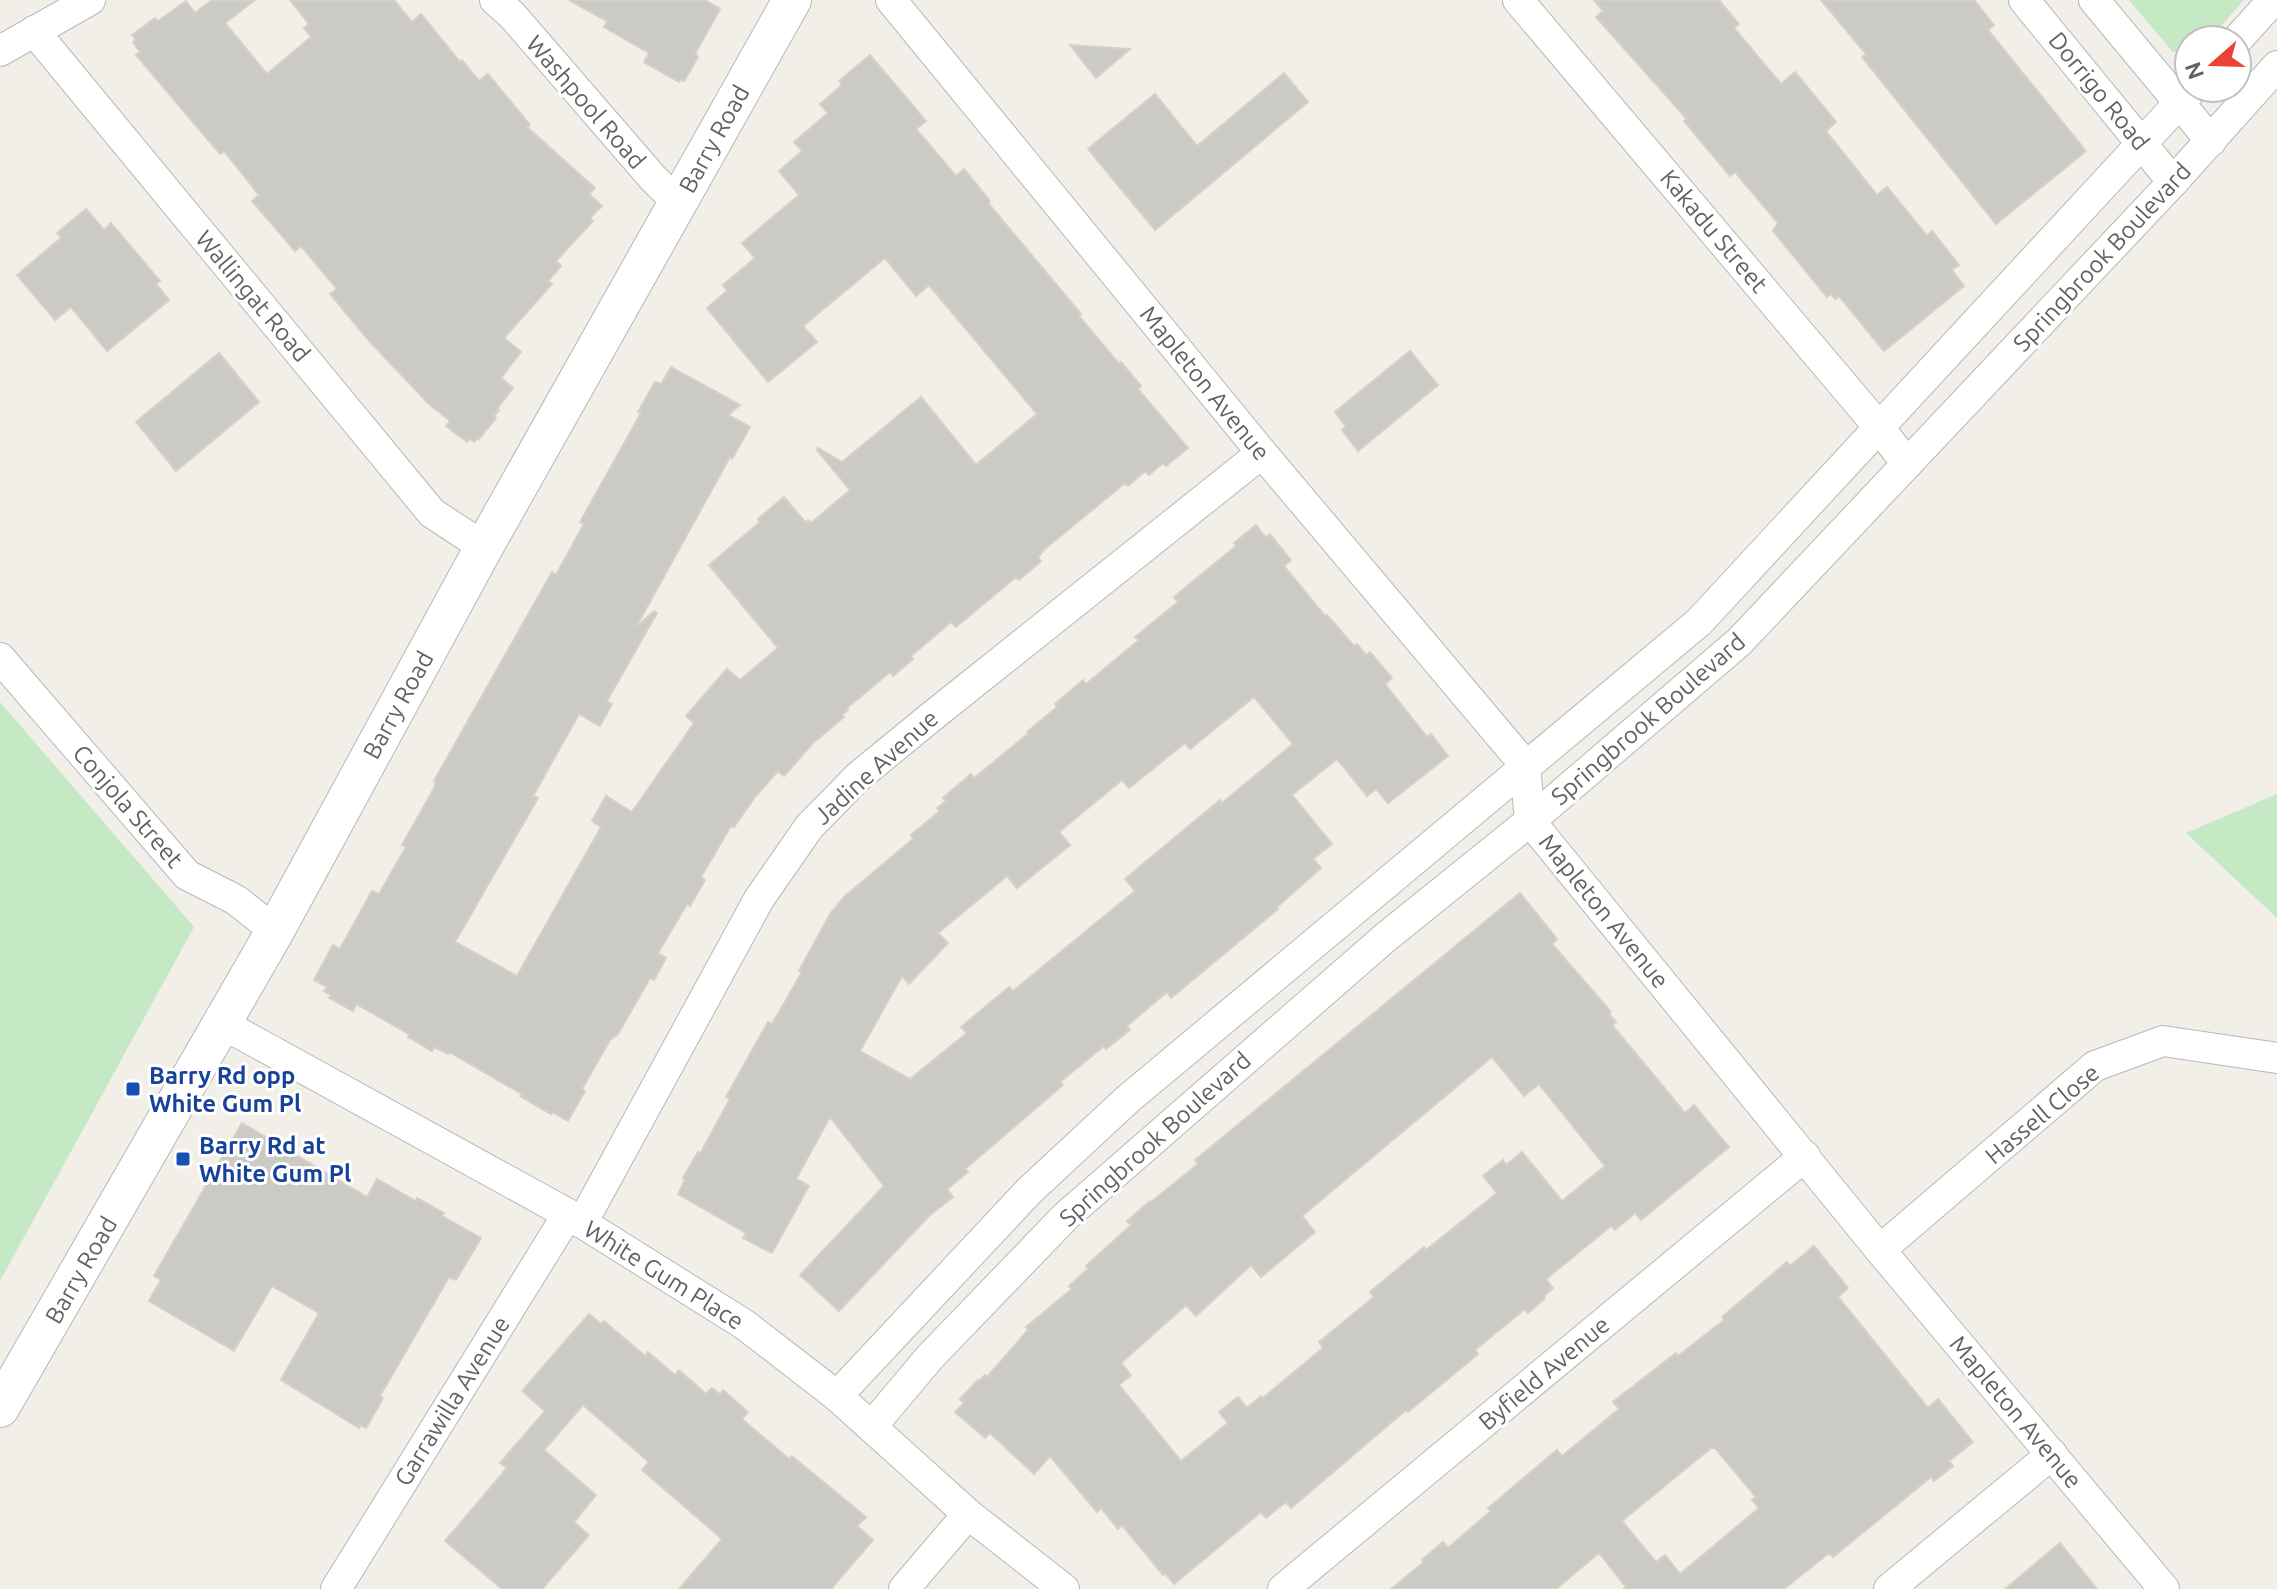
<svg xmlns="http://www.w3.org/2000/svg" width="2277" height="1589" font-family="Ubuntu,sans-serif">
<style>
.green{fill:#c5e8c5}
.building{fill:#cccac5;stroke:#d6d1c6;stroke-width:2;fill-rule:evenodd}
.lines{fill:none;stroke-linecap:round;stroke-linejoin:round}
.minor-casing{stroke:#b5b8bc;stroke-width:32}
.tertiary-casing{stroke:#b5b8bc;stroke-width:40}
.minor{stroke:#fff;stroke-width:30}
.tertiary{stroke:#fff;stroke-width:38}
.transit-dot{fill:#1a4fb4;stroke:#fff;stroke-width:3}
.labels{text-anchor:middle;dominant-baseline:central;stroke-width:6;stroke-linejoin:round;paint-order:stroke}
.street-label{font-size:24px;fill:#5f6368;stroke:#fff}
.transit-label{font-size:24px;font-weight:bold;fill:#164399;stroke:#fff;text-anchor:start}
</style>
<rect width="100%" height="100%" fill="#f1efe8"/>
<g class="green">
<path d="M2129,0H2244L2208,40H2189V52H2173Z"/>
<path d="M0,702L194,927L0,1281Z"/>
<path d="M2277,794V918L2186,833Z"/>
</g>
<g class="building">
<path d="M212,0H255L225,23L267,74L311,37L304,28L309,24L290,0H394L412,22L421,14L460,62L462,60L479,81L488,74L530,125L527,127L595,188L589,194L602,206L590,218L593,221L556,261L561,266L548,281L552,284L504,338L521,352L501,378L513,388L497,409L499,410L494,416L496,418L479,439L478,438L474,442L470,439L467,442L446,426L450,421L429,404L371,343L330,294L337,289L301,246L295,251L252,201L259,195L224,151L220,154L136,55L140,52L133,42L136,40L132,35L155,18L158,21L186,1L195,13Z"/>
<path d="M569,0H705L720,9L695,54L698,57L684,81L681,79L679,82L644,62L649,53L604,27L607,21Z"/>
<path d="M1594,0H1719L1739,24L1734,28L1781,84L1795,72L1836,122L1826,131L1877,195L1887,187L1927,236L1932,231L1959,265L1952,270L1964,286L1884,351L1839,296L1835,299L1831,294L1827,297L1773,231L1778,223L1735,172L1730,176L1684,121L1687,119L1596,17L1603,11Z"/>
<path d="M1821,0H1974L1994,25L1988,30L2086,151L1996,224L1862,57L1866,54Z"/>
<path d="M1070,45L1130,49L1096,78Z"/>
<path d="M870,55L926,121L916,129L956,176L964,169L990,201L988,203L1081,314L1079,316L1119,364L1121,362L1141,386L1138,389L1188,448L1166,466L1163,463L1149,475L1145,471L1128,486L1125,483L1046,548L1038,557L1041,561L1019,580L1016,577L956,627L951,622L911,656L913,659L893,676L890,672L847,708L848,710L842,715L844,717L813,743L784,776L778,771L755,797L734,827L731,826L701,877L705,880L690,906L687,904L658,953L666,958L654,980L650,978L618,1034L610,1040L582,1089L585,1091L568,1121L552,1112L551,1114L520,1096L522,1094L449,1052L448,1054L434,1047L432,1051L408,1037L409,1034L356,1004L353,1011L329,998L331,995L324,991L327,987L314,980L333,945L340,949L372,891L379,894L406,847L402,845L433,790L436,782L434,781L552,572L556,575L584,524L580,522L641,413L638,412L655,382L661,384L671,367L740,405L728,415L750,427L732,459L730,457L636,627L654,611L657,613L607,701L612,704L600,726L579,714L533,796L538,798L455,942L517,976L601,827L592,821L606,796L632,812L694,723L686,716L727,669L740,680L778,648L709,565L760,522L758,519L784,497L806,523L808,520L811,523L850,490L817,450L818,448L842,462L921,397L976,465L1037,414L929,285L916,296L885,258L803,326L817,342L768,382L707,308L727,291L723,285L755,258L742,243L799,195L779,171L802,151L794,142L828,113L820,104L842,85L839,81Z"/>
<path d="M1284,73L1308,102L1155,230L1088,149L1155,94L1197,146Z"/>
<path d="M86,209L104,230L111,223L160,281L156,284L169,300L107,351L71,307L55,320L17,275L61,238L57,233Z"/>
<path d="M1410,351L1438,385L1358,451L1342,430L1346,427L1335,412Z"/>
<path d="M219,353L259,402L176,471L136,422Z"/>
<path d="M1256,525L1265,537L1270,534L1291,560L1284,566L1325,616L1327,615L1354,646L1357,644L1366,655L1370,652L1392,678L1385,684L1427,737L1431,734L1448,756L1388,803L1376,789L1367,796L1337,759L1292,795L1332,844L1313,859L1321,868L1277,907L1278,909L1171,998L1167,992L1127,1026L1130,1030L1106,1049L1104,1046L1060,1082L1063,1085L965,1169L968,1172L947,1189L953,1197L930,1215L839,1311L800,1275L884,1186L830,1117L796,1179L809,1186L772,1253L743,1238L746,1233L678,1194L685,1180L683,1178L698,1152L700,1154L730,1099L726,1097L768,1022L772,1024L802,972L799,971L830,914L845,896L913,839L911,835L940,811L937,808L946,801L943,798L971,774L974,778L1028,734L1027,732L1057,707L1055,704L1083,680L1086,684L1139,640L1135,637L1178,602L1174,597L1236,546L1234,543ZM1254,697L1293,744L1222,803L1220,800L1125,879L1135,891L1013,991L1009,987L961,1027L967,1033L910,1079L860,1051L902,976L909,984L948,943L938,933L1007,876L1017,888L1070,845L1059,832L1122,780L1129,788L1185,743L1190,749Z"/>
<path d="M1520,893L1557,939L1552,944L1611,1012L1609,1014L1616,1022L1612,1025L1685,1113L1694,1105L1729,1147L1641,1220L1635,1213L1615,1230L1611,1226L1546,1279L1553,1288L1544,1296L1545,1298L1528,1313L1525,1309L1475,1350L1478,1354L1408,1412L1406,1410L1291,1508L1286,1502L1266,1518L1261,1512L1174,1584L1165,1573L1163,1575L1122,1525L1118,1529L1101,1508L1097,1512L1050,1456L1034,1474L990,1433L985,1438L955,1412L964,1403L960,1399L978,1380L979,1381L985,1375L987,1377L1028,1330L1026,1327L1072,1289L1069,1286L1088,1269L1086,1266L1131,1225L1127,1221L1150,1201L1151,1202L1198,1164L1195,1160ZM1492,1057L1524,1096L1539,1084L1605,1166L1562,1201L1522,1152L1506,1165L1503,1160L1483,1176L1497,1193L1426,1250L1424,1247L1370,1292L1374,1297L1319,1342L1323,1348L1263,1398L1261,1396L1247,1408L1238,1397L1219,1412L1228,1423L1181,1461L1119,1385L1131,1375L1121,1363L1186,1305L1196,1316L1251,1265L1261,1277L1315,1232L1302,1216Z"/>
<path d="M242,1123L367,1197L377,1179L416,1201L417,1198L444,1213L442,1216L481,1238L456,1280L449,1277L380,1396L383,1398L366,1428L360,1425L359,1428L281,1380L319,1313L272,1286L234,1351L149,1301L161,1280L154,1276Z"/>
<path d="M1814,1246L1848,1288L1838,1297L1928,1408L1938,1399L1973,1442L1949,1461L1953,1466L1934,1481L1931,1477L1833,1557L1829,1553L1784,1589H1623L1626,1587L1599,1553L1556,1589H1391L1424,1562L1422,1560L1443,1542L1448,1548L1491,1511L1488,1508L1557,1450L1562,1456L1619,1409L1613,1402L1676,1353L1678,1356L1724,1320L1722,1317L1787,1262L1790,1266ZM1711,1448H1715L1756,1497L1752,1500L1759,1508L1680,1574L1665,1555L1656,1562L1622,1521Z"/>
<path d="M589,1314L601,1324L604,1321L645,1356L648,1352L675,1375L679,1370L706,1394L712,1388L720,1394L723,1390L748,1412L742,1419L789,1459L792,1456L866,1517L857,1526L873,1540L831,1589H679L722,1539L642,1470L649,1462L583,1405L544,1450L596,1495L574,1522L589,1535L542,1589H502L445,1541L507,1468L500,1463L545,1411L522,1391Z"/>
<path d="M2060,1543L2097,1589H2005Z"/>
</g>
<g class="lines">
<g class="minor-casing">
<g id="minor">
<path d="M495,0L512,15L652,177L678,203"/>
<path d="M891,0L1262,453L1525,765L1530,821L1880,1250L2164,1589"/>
<path d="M1518,0L1878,426L1907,464"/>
<path d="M2024,0L2173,182"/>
<path d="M2094,0L2211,141"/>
<path d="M34,31L432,513L484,547"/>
<path d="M2237,40L2273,0"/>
<path d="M0,51L90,0"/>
<path d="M0,658L187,875L236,900L275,931"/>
<path d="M221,1023L568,1214L745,1325L837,1396L968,1514L1064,1589"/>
<path d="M582,1223L759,899L809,827L859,776L936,713L1262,453"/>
<path d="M1880,1250L2095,1066L2163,1041L2277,1058"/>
<path d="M837,1396L1029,1191L1128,1099L1699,622L2193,88"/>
<path d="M872,1426L930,1357L1066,1216L1386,937L1530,821L1739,642L2173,182L2277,66"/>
<path d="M336,1589L568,1214"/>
<path d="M904,1589L968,1514"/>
<path d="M1283,1589L1805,1156"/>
<path d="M1889,1589L2052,1454"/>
</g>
</g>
<g class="tertiary-casing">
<path id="tertiary" d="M0,1408L275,931L484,547L792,0"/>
</g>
<use href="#minor" class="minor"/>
<use href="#tertiary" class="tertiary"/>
</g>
<g class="transit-dot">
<rect x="125" y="1081" width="16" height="16" rx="4"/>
<rect x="175" y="1151" width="16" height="16" rx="4"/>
</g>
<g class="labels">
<g class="street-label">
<text transform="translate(2099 91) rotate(51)">Dorrigo Road</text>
<text transform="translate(586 102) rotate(49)">Washpool Road</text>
<text transform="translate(714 139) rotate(-61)">Barry Road</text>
<text transform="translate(1714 231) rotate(50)">Kakadu Street</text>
<text transform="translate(2102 257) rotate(-47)">Springbrook Boulevard</text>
<text transform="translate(253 296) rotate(50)">Wallingat Road</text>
<text transform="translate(1205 383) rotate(51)">Mapleton Avenue</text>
<text transform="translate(398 705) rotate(-61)">Barry Road</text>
<text transform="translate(1648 719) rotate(-41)">Springbrook Boulevard</text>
<text transform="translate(876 767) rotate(-42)">Jadine Avenue</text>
<text transform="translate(128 806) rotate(49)">Conjola Street</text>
<text transform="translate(1604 911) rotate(51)">Mapleton Avenue</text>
<text transform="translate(2042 1114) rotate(-40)">Hassell Close</text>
<text transform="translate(1155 1139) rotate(-42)">Springbrook Boulevard</text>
<text transform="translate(81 1270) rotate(-60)">Barry Road</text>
<text transform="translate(664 1275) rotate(32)">White Gum Place</text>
<text transform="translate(1544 1373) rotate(-40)">Byfield Avenue</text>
<text transform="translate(452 1401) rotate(-58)">Garrawilla Avenue</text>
<text transform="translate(2016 1412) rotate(50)">Mapleton Avenue</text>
</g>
<g class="transit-label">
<text x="149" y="1075">Barry Rd opp<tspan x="149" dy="28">White Gum Pl</tspan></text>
<text x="199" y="1145">Barry Rd at<tspan x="199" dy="28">White Gum Pl</tspan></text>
</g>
</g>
<g transform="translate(2213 64) rotate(250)"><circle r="38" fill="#ffffff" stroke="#bfc1c3" stroke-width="2"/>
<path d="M0-6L14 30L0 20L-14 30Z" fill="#ea4335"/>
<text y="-12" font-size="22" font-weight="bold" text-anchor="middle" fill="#5f6368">N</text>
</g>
</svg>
